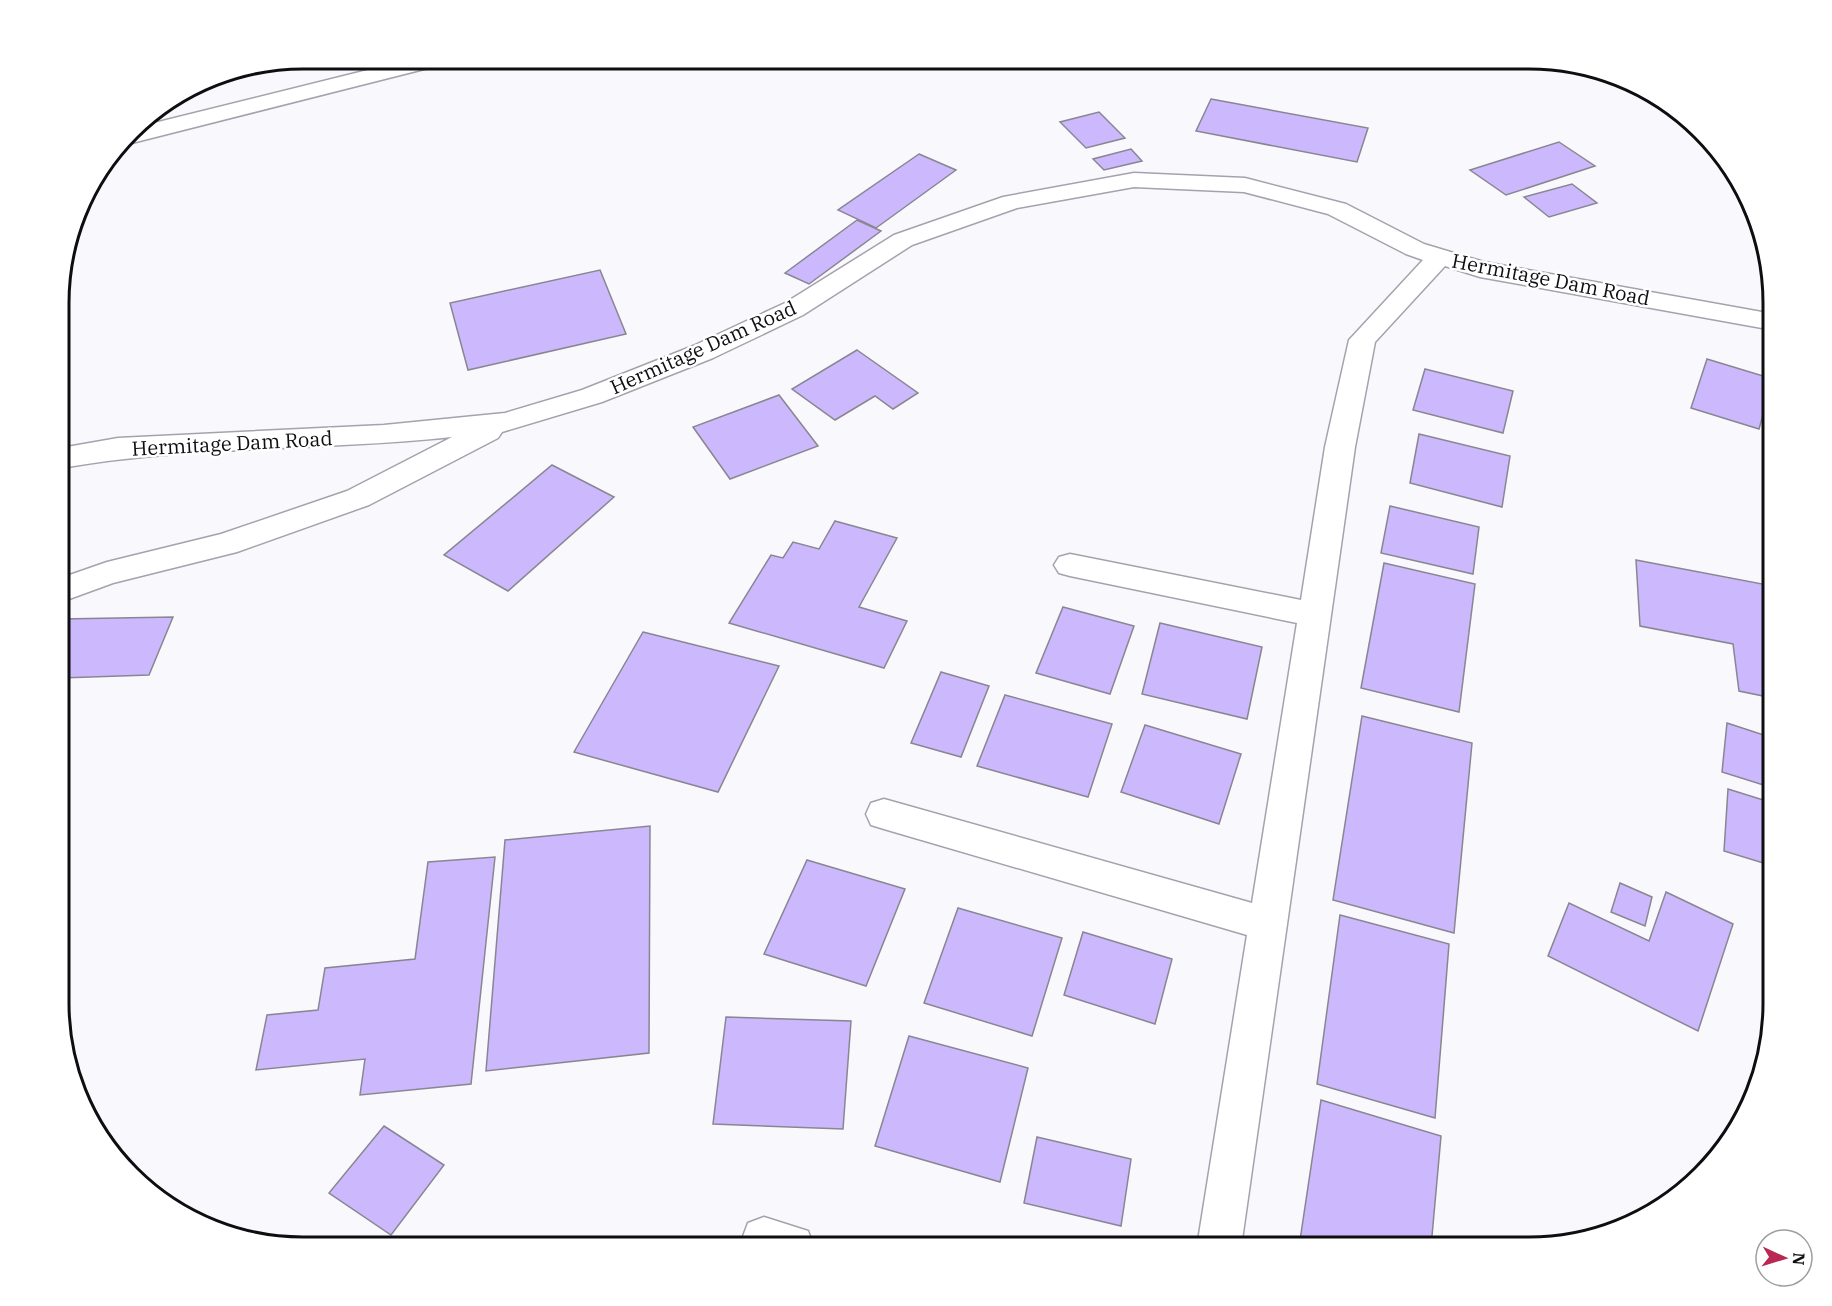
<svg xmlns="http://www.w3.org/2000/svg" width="1832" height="1306" font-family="'IBM Plex Serif',serif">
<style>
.building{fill:#ccb8fd;stroke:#898691;stroke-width:1.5}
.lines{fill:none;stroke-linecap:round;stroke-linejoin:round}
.minor-casing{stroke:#a5a2ad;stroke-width:3}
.minor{fill:#fff;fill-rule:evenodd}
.labels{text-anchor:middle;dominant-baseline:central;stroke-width:5;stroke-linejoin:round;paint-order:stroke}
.street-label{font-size:20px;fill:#0e0d10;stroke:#fff}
.rim{fill:none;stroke:#0e0d10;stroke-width:3}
</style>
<rect width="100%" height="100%" fill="#f9f8fd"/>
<g class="building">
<path d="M1211,99L1368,128L1357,162L1196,131Z"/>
<path d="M1099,112L1125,138L1086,148L1060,122Z"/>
<path d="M1559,142L1595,166L1506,195L1470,170Z"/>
<path d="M1131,149L1142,161L1104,170L1093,159Z"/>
<path d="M919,154L956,170L876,228L838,210Z"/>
<path d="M1572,184L1597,203L1549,217L1524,197Z"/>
<path d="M857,220L881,231L809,284L785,273Z"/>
<path d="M600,270L626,334L468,370L450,303Z"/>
<path d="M857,350L918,393L893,409L875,396L835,420L792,389Z"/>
<path d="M1707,359L1773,379L1759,429L1691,408Z"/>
<path d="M1425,369L1513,391L1503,433L1413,410Z"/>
<path d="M779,395L818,446L730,479L693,427Z"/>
<path d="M1419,434L1510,456L1502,507L1410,483Z"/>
<path d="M552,465L614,497L508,591L444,555Z"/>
<path d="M1769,472H1773V542L1770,541Z"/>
<path d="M1390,506L1479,527L1473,574L1381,553Z"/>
<path d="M835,521L897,538L859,607L907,621L884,668L729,623L771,555L783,558L793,542L819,549Z"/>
<path d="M1636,560L1773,586V698L1739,691L1733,644L1640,626Z"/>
<path d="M1384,563L1475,584L1459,712L1361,688Z"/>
<path d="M1063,607L1134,626L1110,694L1036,673Z"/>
<path d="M173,617L149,675L61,678V619Z"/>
<path d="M1160,623L1262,647L1247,719L1142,694Z"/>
<path d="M643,632L779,666L718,792L574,752Z"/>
<path d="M941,672L989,686L961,757L911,743Z"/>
<path d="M1005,695L1112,724L1088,797L977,766Z"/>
<path d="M1362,716L1472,743L1454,933L1333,900Z"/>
<path d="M1727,723L1773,738V788L1722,772Z"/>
<path d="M1145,725L1241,754L1219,824L1121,792Z"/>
<path d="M1728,789L1773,803V866L1724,851Z"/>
<path d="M650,826L649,1053L486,1071L505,840Z"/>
<path d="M495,857L471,1084L360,1095L365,1059L256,1070L267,1015L318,1010L325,968L415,959L428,862Z"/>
<path d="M807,860L905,889L866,986L764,954Z"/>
<path d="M1620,883L1652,897L1645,926L1611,912Z"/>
<path d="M1666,892L1733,924L1698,1031L1548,956L1569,903L1649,941Z"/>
<path d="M958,908L1062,938L1032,1036L924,1003Z"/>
<path d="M1340,915L1449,944L1435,1118L1317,1084Z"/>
<path d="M1083,932L1172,959L1155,1024L1064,995Z"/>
<path d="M726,1017L851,1021L843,1129L713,1124Z"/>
<path d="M909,1036L1028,1068L1000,1182L875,1146Z"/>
<path d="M1321,1100L1441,1136L1431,1247H1299Z"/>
<path d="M384,1126L444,1165L391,1235L329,1193Z"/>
<path d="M1037,1137L1131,1159L1121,1226L1024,1203Z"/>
</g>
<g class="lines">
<g class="minor-casing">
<g id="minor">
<path d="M412,59H447L444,64L128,144L123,143L134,128Z"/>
<path d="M1134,173L1245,178L1346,204L1424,244L1484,262L1773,314V330L1480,277L1445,266L1375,342L1355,447L1241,1247H1197L1247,935L884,829L871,825L866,814L871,803L884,799L1252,903L1297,623L1070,576L1059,573L1054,565L1059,557L1070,554L1301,600L1325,447L1349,340L1423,260L1406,254L1328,214L1244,192L1134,187L1017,208L912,245L803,315L713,358L602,402L502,432L498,438L369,505L237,552L113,583L61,602V578L107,562L221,534L347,491L452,437C322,451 190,445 61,468V448L118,438L384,425L505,413L582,390L693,346L785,303L894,235L1003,197Z"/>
<path d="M764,1217L808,1231L814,1247H745L742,1239L748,1223Z"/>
</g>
</g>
<use href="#minor" class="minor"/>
</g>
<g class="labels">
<g class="street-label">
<text transform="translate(1551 279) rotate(11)">Hermitage Dam Road</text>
<text transform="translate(703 347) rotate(-24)">Hermitage Dam Road</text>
<text transform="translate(232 443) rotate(-3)">Hermitage Dam Road</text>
</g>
</g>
<path d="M0 0H1832V1306H0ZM303 69H1529A234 234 0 0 1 1763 303V1003A234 234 0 0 1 1529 1237H303A234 234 0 0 1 69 1003V303A234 234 0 0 1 303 69Z" fill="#fff" fill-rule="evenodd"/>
<path class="rim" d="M303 69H1529A234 234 0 0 1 1763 303V1003A234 234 0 0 1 1529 1237H303A234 234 0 0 1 69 1003V303A234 234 0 0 1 303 69Z"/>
<g transform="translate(1784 1258) rotate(94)"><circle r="28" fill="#ffffff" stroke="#9f9e9f" stroke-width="1.5"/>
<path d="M0-4.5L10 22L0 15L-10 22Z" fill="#b82852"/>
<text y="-9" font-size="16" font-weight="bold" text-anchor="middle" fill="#0e0d10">N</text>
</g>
</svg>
